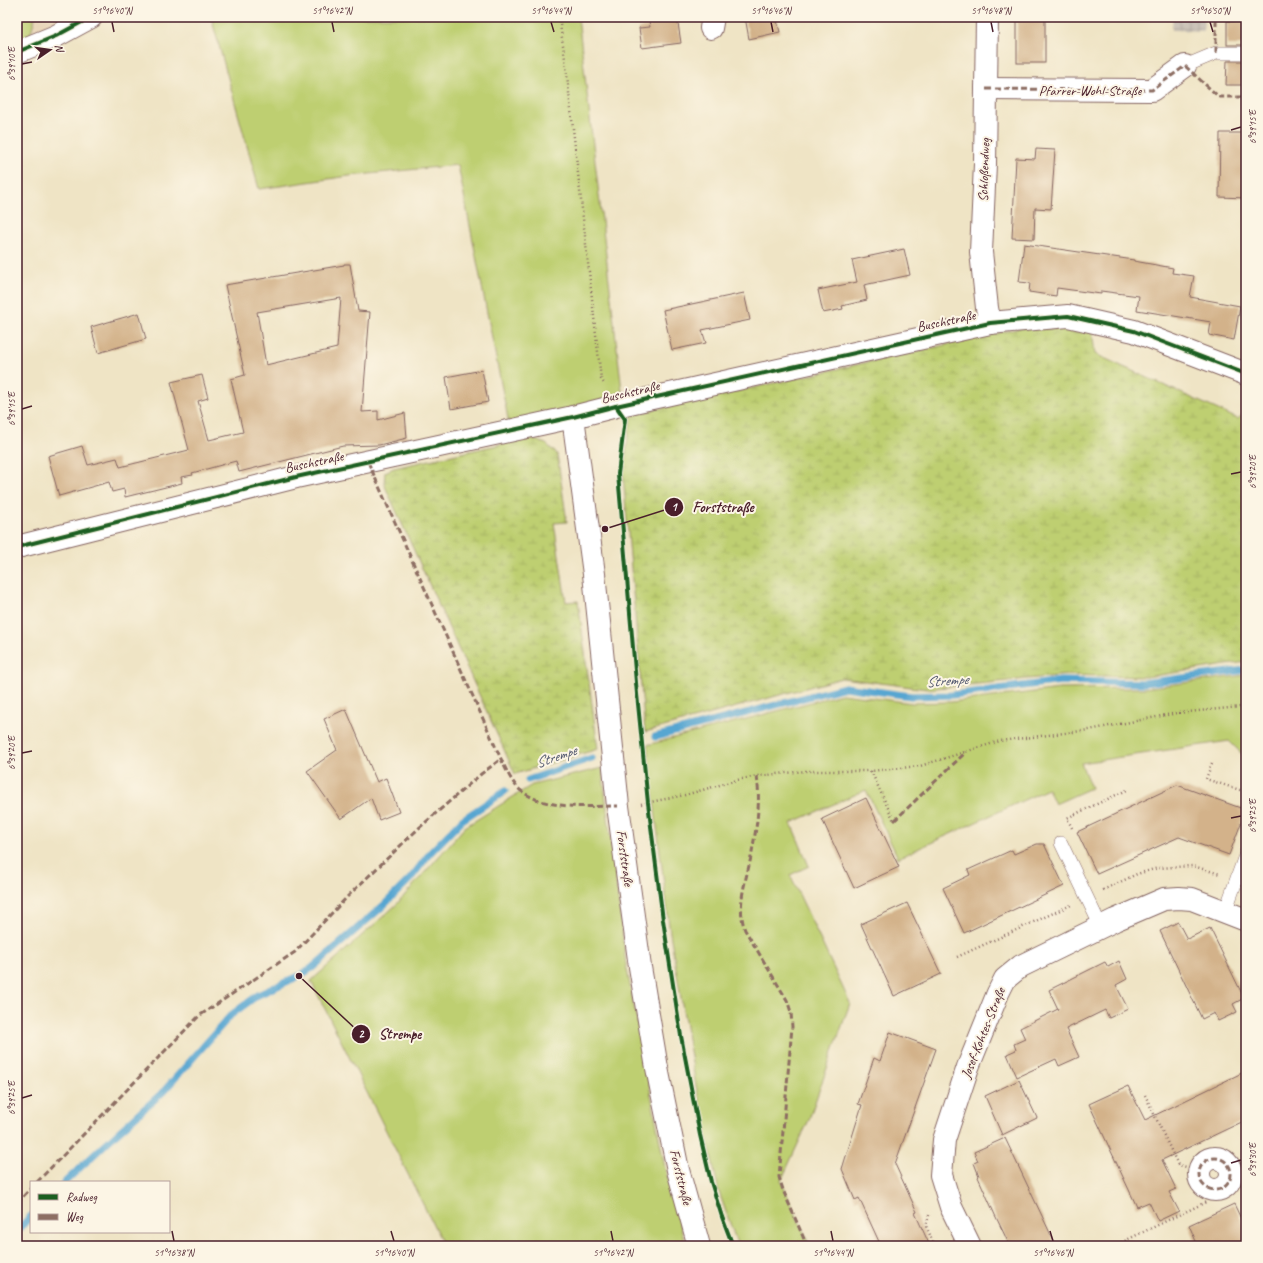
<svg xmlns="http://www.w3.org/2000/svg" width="1263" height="1263" font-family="Caveat,sans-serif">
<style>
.built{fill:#e8d4b7}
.industrial{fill:url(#industrial-grid)}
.grass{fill:#becf71;stroke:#84774e}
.wetland{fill:url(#wetland-marsh);stroke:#84774e}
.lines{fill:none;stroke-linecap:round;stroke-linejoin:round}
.stream{stroke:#57a6d1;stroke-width:7}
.building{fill:#d3b28a;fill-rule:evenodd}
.service-casing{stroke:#846461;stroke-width:14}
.minor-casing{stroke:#846461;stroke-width:24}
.path{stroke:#846461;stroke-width:2.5;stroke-dasharray:1 3;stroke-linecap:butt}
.service{stroke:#fff;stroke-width:13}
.minor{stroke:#fff;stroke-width:22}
.quiet{stroke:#8d6e63;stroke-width:3;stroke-dasharray:6 3;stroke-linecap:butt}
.cycleway-casing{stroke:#fcf5e5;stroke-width:6}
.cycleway{stroke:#1b5e20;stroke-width:4}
.ticks{fill:none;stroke:#4a1f2b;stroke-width:1.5}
.labels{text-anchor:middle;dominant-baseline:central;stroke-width:4;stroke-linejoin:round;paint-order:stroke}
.street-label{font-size:14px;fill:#4a1f2b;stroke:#fcf5e5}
.water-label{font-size:15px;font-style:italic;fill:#4f556d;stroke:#fcf5e5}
.leader{fill:none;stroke:#4a1f2b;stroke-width:1.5}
.callout-dot{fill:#4a1f2b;stroke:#fcf5e5;stroke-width:1.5}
.mark-label{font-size:12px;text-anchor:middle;font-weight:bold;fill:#fff}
.callout-label{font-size:15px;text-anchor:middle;font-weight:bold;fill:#4a1f2b;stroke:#fcf5e5;stroke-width:4;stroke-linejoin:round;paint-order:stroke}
.neatline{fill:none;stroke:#4a1f2b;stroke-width:1.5}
.ticks-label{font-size:10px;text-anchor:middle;fill:#4a1f2b}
</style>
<defs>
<pattern id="industrial-grid" width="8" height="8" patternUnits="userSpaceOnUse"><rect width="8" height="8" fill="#cbc3b8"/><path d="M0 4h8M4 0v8" fill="none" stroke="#b0a79e"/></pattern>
<pattern id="wetland-marsh" width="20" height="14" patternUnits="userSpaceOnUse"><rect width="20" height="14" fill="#becf71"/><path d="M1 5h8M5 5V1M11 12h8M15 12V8" fill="none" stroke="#a5b162"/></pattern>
</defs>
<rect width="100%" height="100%" fill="#fcf5e5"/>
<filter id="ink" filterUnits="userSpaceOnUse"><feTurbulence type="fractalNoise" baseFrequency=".025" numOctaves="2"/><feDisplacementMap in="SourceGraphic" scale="8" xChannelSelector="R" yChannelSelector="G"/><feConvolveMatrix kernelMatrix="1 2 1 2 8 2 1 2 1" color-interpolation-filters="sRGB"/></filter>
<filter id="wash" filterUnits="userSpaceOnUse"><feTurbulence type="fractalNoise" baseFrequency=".012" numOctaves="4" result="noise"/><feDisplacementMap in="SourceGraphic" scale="16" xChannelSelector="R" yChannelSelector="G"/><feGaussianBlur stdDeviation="0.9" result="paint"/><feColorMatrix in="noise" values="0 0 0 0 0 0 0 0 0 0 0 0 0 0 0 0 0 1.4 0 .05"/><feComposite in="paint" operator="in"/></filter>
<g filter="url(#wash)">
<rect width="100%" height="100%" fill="#efe4c5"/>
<path class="built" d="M35,17H71L29,40Z"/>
<path class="industrial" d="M1173,17H1204L1203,31L1172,30Z"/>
<g class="grass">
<path d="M17,17H35L29,40L17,44Z"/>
<path d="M211,17H578L623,399L509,424L458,165L349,176L259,189Z"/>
<path d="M1246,675V758L1229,741L1081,763L1091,788L1055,804L1048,789L898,858L866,790L791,823L809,866L790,875L850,1003L808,1122L781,1181L810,1246H738L719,1192L696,1086L670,933L647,745L842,694L912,703L951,702L1060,689L1144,688Z"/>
<path d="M602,768L626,964L665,1168L686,1246H444L311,981L396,905L465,827L532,785Z"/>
</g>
<g class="wetland">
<path d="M1021,328L1092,330L1095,354L1238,419L1246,411V662L1146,677L1067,675L927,689L842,678L645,732L623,474L631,415Z"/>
<path d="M529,438L546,444L557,454L567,522L554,523L566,602L578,601L598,749L515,774L384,484L385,472L394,468Z"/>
</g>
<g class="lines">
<g class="stream">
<path d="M655,737L845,687L911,696L952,695L1061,681L1143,683L1246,670"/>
<path d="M528,780L592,758"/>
<path d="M65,1182L115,1135L163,1092L231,1015L258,995L299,976L312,968L383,906L411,878L430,853L462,820L505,791"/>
<path d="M17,1231L31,1216"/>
</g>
</g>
<g id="blocks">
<g class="building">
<path d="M659,17H677L681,43L642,48L639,28L650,27L649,21L660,20Z"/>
<path d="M745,17H776L780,32L749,39Z"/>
<rect x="1017" y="17" width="28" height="46"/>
<rect x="1227" y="21" width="19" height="24"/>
<path d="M1227,61H1246V85H1226Z"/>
<path d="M1220,133H1246V198L1219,197Z"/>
<path d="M1036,149L1055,150L1051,209L1035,208L1034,239L1012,238L1016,158L1035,159Z"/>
<path d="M1024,244L1134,260V261L1173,268L1172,273L1194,276L1190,297L1240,306L1234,340L1209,335L1211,322L1137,310L1139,296L1101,291V294L1057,288L1056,296L1029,292L1030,283L1019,282Z"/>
<path d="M904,249L910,275L864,285L867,300L842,306L843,309L823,313L818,290L857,282L852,260Z"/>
<path d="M344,264H350L358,311L370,312L362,412L378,411V420L405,413L407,438L379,445L343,446L239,472L236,461L192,473L193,475L181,477L182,483L125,497L124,489L112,492L109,482L59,496L48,456L82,446L88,465L117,458L120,467L189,450L171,382L202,375L208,398L198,401L209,440L243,432L231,379L245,375L225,285L344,265ZM341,298L337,348L266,365L257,312Z"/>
<path d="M744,293L750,320L702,330L706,343L672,350L663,310Z"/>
<path d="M139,313L146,339L98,353L91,327Z"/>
<path d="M482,370L488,402L451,409L446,377Z"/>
<path d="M346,709L377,782L386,778L399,812L379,820L371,798L341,819L307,771L337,750L324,719Z"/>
<path d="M1177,785L1246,810L1229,855L1179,837L1097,874L1077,832Z"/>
<path d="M866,798L899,867L854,888L822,819Z"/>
<path d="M1037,844H1044L1064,886L964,933L943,888L970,875L968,870L1012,850L1014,854Z"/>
<path d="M907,903L941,974L894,996L861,924Z"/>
<path d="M1178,922L1187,939L1210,928L1244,998L1233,1004L1237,1012L1218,1021L1214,1013L1202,1019L1160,931Z"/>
<path d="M1119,961L1127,979L1116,985L1128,1009L1109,1018L1105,1010L1066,1029L1079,1057L1059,1066L1056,1059L1017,1077L1007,1054L1016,1050L1014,1044L1025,1039L1020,1028L1058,1009L1049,990L1105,962L1108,967Z"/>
<path d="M890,1032L936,1049L895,1164L917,1212L915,1213L930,1246H881L859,1198L855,1200L842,1169L862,1105L858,1104L874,1058L880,1061Z"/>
<path d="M1246,1071V1120L1162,1160L1176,1189L1169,1192L1179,1211L1158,1221L1149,1202L1137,1207L1089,1104L1128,1086L1145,1120Z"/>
<path d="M1019,1080L1037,1118L1002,1135L985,1096Z"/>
<path d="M1005,1138L1043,1218L1056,1246H1010L995,1215L978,1177L979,1176L974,1163L978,1161L974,1152Z"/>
<path d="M1234,1204L1246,1229V1246H1198L1189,1225Z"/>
</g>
</g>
</g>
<g filter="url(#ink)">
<use href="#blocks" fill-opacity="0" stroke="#846461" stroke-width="1"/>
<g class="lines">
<g class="service-casing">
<g id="service">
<path d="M1185,66L1216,53H1246"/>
<path d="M1061,843L1101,927"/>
<path d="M1225,912L1246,853"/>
</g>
</g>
<g class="minor-casing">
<g id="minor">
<path d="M987,17L985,164L981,252L987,308L990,323"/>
<path d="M711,28L713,17"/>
<path d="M17,52L56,36L91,17"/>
<path d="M986,89L1152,90L1185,66"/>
<path d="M573,417L594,574L618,806L640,967L657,1068L678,1170L699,1246"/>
<path d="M17,547L296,477L573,417L616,406L990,323L1068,316L1134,331L1246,374"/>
<circle cx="1215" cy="1174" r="16"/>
<path d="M970,1246L951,1207L941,1175L944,1140L968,1067L998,993L1005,979L1021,966L1115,920L1164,899L1179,898L1192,899L1246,920"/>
</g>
</g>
<g class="path">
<path d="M559,17L566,66L601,379L605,385"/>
<path d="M1212,763L1206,779L1246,792"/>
<path d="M871,771L894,821"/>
<path d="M641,804L685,795L737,780L757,776L806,771H871L920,766L1000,741L1089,730L1177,713L1240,707L1246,709"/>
<path d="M1072,828L1067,818L1127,790"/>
<path d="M1103,890L1137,874L1158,868L1193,866L1220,874"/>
<path d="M957,957L1071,905"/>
<path d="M1145,1095L1178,1165L1199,1170"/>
<path d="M929,1215L926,1226L935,1246"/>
<path d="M1114,1246L1206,1202L1210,1190"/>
</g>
<use href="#service" class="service"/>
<use href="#minor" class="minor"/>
<g class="quiet">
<path d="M1216,53V17"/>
<path d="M986,89L1152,90L1185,66L1219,97H1246"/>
<path d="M368,462L501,759C506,769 511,782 520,790C547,811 587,806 618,806"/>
<path d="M757,776C761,804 756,830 751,857C746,881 736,905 745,930L787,1000L791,1012L792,1027L779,1177L783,1190L807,1246"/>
<path d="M894,821L966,752"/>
<circle cx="1215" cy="1174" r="16"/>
<path d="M37,1182L199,1016L295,952L350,894L419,828L481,774L501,759"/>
<path d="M17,1203L31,1188"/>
</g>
<g class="cycleway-casing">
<g id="cycleway">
<path d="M17,52L56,36L91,17"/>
<path d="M616,406L625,419L618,474L637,694L648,803L663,920L681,1036L700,1135L711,1182L722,1217L733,1246"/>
<path d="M17,547L296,477L573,417L616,406L990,323L1068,316L1134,331L1246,374"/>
</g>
</g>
<use href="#cycleway" class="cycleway"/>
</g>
</g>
<path class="ticks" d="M112,22L114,32M332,22L334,32M551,22L554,32M771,22L773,32M991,22L993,32M1210,22L1213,32M22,64L32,62M1231,130L1241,127M22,409L32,406M1231,474L1241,472M22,753L32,751M1231,818L1241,816M22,1098L32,1095M1231,1163L1241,1160M172,1231L174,1241M391,1231L394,1241M611,1231L613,1241M831,1231L833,1241M1050,1231L1053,1241"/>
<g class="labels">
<g class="street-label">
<text x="1090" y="90">Pfarrer-Wohl-Straße</text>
<text transform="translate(984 170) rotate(-88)">Schloßendweg</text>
<text transform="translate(946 321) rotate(-12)">Buschstraße</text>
<text transform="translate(630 392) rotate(-13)">Buschstraße</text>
<text transform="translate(314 462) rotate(-12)">Buschstraße</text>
<text transform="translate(625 858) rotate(82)">Forststraße</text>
<text transform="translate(983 1033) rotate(-68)">Josef-Kohtes-Straße</text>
<text transform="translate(681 1177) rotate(76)">Forststraße</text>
</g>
<g class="water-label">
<text transform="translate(947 681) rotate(-4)">Strempe</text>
<text transform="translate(556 757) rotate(-19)">Strempe</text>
</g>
</g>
<path class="leader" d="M605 529L674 507M299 976L361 1034"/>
<g class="callout-dot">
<circle cx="605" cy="529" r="4"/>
<circle cx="299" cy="976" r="4"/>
<circle cx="674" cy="507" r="10"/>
<circle cx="361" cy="1034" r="10"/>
</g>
<g class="mark-label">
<text x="674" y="511">1</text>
<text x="361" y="1038">2</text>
</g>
<g class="callout-label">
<text x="723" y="512">Forststraße</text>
<text x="400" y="1039">Strempe</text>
</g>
<rect width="1263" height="1263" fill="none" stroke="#fcf5e5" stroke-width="44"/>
<rect x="30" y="1181" width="140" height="52" fill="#fcf5e5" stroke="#b59f9b"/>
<rect x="38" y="1194" width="20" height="6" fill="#1b5e20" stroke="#b59f9b"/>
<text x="66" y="1201" font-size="12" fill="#4a1f2b">Radweg</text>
<rect x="38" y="1214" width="20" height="6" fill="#8d6e63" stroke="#b59f9b"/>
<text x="66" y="1221" font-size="12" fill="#4a1f2b">Weg</text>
<g transform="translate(50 50) rotate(77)" stroke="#fcf5e5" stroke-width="3" paint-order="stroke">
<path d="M0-3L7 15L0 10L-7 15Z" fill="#4a1f2b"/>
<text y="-6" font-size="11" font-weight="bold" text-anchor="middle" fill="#4a1f2b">N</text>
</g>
<rect x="22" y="22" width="1219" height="1219" class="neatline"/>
<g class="ticks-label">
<text x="112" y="14">51°16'40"N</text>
<text x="332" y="14">51°16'42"N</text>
<text x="551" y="14">51°16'44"N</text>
<text x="771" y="14">51°16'46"N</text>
<text x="991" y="14">51°16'48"N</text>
<text x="1210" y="14">51°16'50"N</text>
<text transform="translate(11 64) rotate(-90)" y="4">6°39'10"E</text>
<text transform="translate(1252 127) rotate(-90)" y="4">6°39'15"E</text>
<text transform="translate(11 409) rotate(-90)" y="4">6°39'15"E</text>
<text transform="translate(1252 472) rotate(-90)" y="4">6°39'20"E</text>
<text transform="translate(11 753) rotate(-90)" y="4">6°39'20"E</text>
<text transform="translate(1252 816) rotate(-90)" y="4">6°39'25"E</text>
<text transform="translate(11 1098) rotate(-90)" y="4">6°39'25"E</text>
<text transform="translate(1252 1160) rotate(-90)" y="4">6°39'30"E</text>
<text x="174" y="1256">51°16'38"N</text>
<text x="394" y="1256">51°16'40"N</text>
<text x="613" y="1256">51°16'42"N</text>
<text x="833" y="1256">51°16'44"N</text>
<text x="1053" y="1256">51°16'46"N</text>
</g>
</svg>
